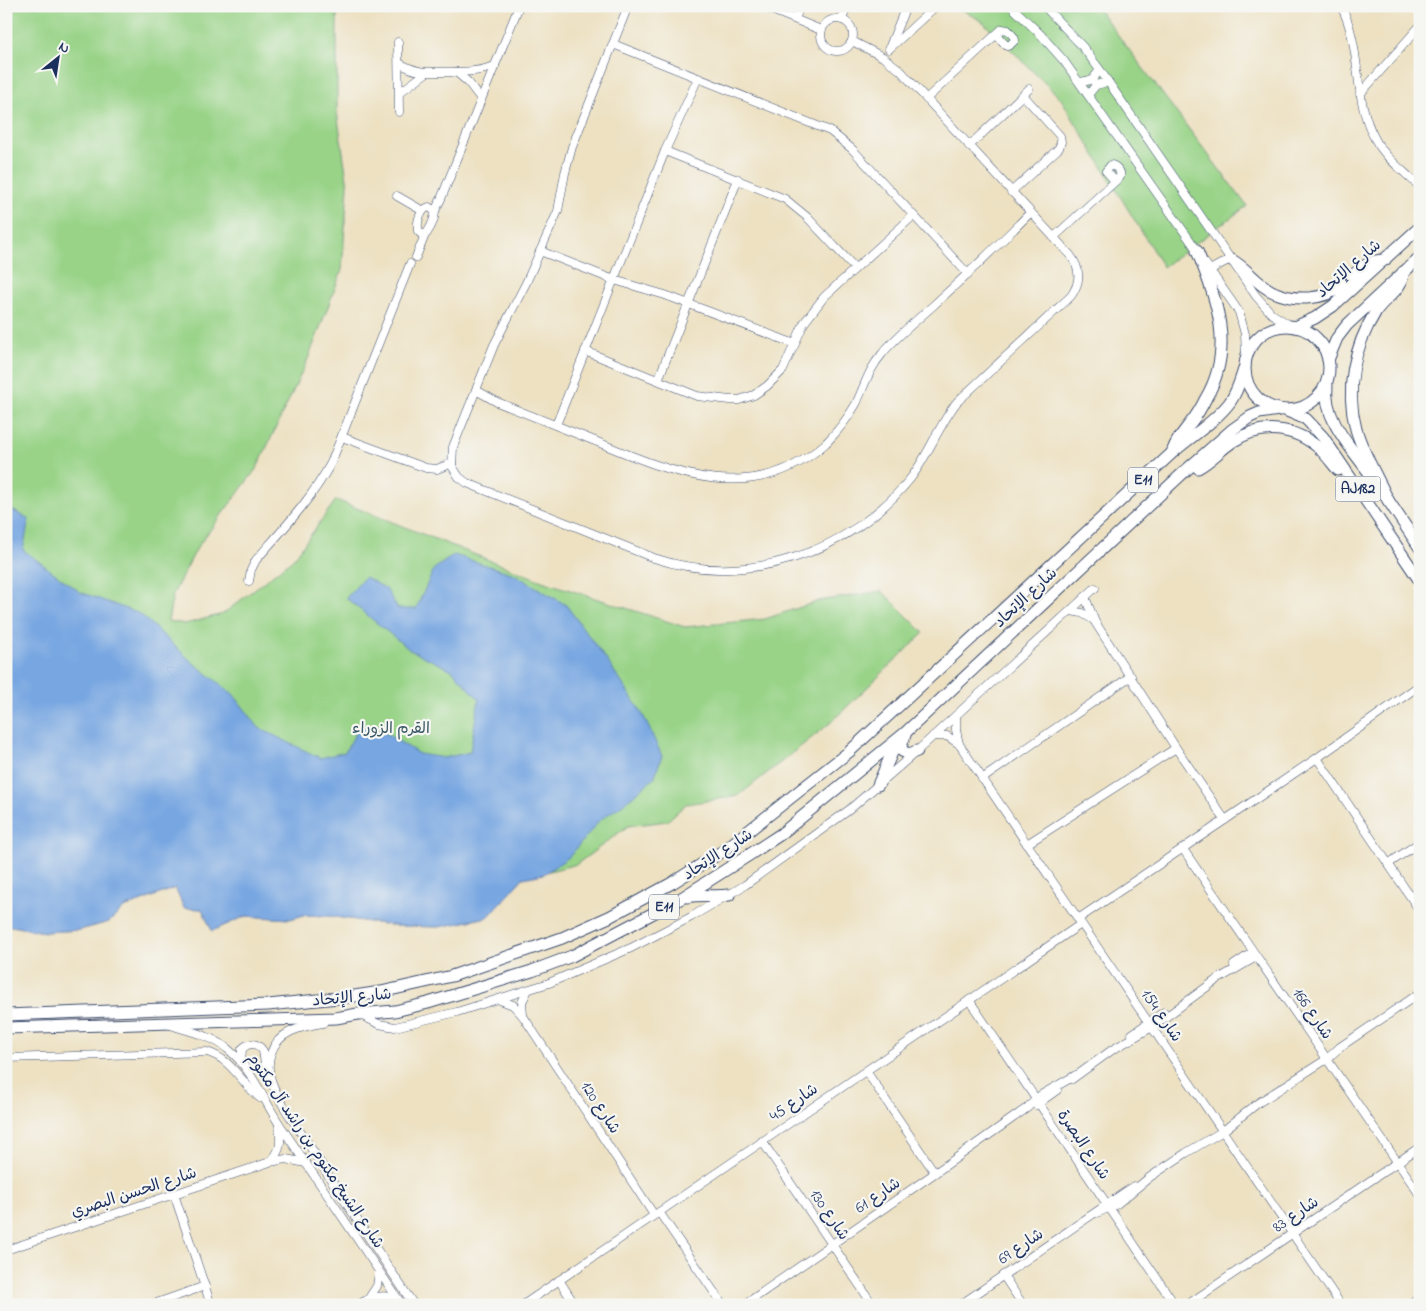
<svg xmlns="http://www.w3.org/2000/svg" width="1426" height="1311" font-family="'Indie Flower','Playpen Sans Arabic',sans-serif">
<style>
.green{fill:#98d387;stroke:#5a8172}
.water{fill:#77a6e1;stroke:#496aa0}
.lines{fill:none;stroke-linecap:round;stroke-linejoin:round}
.minor-casing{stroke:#3a4a6d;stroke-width:9}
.highway-casing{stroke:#3a4a6d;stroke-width:13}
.minor{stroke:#fff;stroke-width:8}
.highway{stroke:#fff;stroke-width:11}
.labels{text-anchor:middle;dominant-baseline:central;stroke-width:4.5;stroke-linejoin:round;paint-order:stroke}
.shield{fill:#f6f6f2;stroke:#5d6b8a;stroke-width:1}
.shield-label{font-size:15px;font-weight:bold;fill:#1b2f5e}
.street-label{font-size:16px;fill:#1b2f5e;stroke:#f6f6f2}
.park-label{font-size:16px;fill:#3a5868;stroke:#f6f6f2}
</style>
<rect width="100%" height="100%" fill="#f6f6f2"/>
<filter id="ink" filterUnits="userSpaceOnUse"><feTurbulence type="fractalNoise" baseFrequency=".02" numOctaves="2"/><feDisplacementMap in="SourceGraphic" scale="10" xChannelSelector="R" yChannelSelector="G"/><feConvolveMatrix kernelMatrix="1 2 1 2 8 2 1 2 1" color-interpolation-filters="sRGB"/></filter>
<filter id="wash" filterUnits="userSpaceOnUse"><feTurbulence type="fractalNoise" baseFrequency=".0096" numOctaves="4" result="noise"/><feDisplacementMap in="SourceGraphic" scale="20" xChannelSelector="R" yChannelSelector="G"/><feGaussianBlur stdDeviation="1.12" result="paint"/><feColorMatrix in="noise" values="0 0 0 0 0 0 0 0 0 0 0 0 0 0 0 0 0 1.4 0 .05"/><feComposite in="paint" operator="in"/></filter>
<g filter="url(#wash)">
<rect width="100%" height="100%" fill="#ede1c2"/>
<g class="green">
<path d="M6,6H337V112L348,186L342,270L308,359L257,468L198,546L173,594L168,621L185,624L223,614L294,558L336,500L542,581L685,627L765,619L819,601L882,591L924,633L829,724L738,796L686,804L667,821L628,826L577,864L523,878L488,917L439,927L397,926L329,916L304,915L290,919L246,916L212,931L202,909L184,908L175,888L124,908L109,922L80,930L45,932L6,925Z"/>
<path d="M956,6H1096L1247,206L1163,267L1061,99L983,22Z"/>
</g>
<path class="water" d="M6,507L29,519L23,550L80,592L140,614L192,662L233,694L259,728L320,758L345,752L360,726L384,732L419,754L444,758L470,752L479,699L452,670L410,650L346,598L365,577L386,589L398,609H416L434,569L454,555L514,574L566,605L608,662L643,715L662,756L654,778L623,804L600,820L569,857L544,874L523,878L488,917L439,927L397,926L329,916L304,915L290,919L246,916L212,931L202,909L184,908L175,888L124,908L109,922L80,930L45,932L6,925Z"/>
</g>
<g filter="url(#ink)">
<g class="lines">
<g class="minor-casing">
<g id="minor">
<path d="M628,6L572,147L565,173L558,211L526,283L494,345L453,447L452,466L459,477L467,483L654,558C745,589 850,553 910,479C929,455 938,426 957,402L1071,296C1081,282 1081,269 1070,255L900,70L883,57L852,41"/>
<path d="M762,6L821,30"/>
<path d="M1011,6L1041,35L1064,61L1199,253"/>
<path d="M1044,6L1082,46L1100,70L1256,296L1272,314L1291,326"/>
<path d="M1341,6C1363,48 1352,98 1375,139C1385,158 1405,172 1420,187"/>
<path d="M795,19L800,6"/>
<circle cx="837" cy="35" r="16"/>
<path d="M842,20L847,6"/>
<path d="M398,42L399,112"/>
<path d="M613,44L830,131L852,149L968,274"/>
<path d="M890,46L906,6"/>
<path d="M889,49L936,6"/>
<path d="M399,63C419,74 426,72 448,72C467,72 477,72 495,66"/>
<path d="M456,72L468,82L481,99"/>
<path d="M1080,82L1092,80L1100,70"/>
<path d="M399,93L426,73"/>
<path d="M1360,94L1420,26"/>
<path d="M1088,95L1096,85L1108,82"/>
<path d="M926,99L1002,29L1008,30L1014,37L1015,40L1010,45L1007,46L996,35"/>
<path d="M969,146L1029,89"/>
<path d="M665,151L785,199L807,217L855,268"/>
<path d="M1011,192L1059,148L1061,142L1060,136L1023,95"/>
<path d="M397,196L423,211"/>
<path d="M429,207L435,211C435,218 431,227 427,233L422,235L418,231C417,222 419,210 429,207Z"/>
<path d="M435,211L441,199L519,6"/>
<path d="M1054,237L1120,177C1122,172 1116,166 1111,165L1106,171L1115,181"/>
<path d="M540,251L614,280L665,295L795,344"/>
<path d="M416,257L425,235"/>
<path d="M1205,263L1239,312L1245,334L1246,357"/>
<path d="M1210,270L1230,259"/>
<path d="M585,351L697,396L730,400H739L754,395L767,386L783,370L804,323L824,297L913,216"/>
<path d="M658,380L738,179"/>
<path d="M476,390L497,402C530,415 563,428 595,441C672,473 754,508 826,443C837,432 848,418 856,404C864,387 869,369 882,354C897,335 919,319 937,302C969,273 1000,243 1030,213"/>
<path d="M556,425L665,151L698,78"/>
<path d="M342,437L426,468L437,469L452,463"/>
<path d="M249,581L251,570L256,560C283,529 311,500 331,463L410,264"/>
<path d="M1085,597L1095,622L1176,748L1225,820"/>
<path d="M1071,611L1082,613L1092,619"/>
<path d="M956,716V730L959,744"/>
<path d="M933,736H947L959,744L1341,1305"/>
<path d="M1317,758L1420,911"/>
<path d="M982,779L1131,676"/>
<path d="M1027,844L1176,748"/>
<path d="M1183,849L1420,1195"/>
<path d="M1388,864L1420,842"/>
<path d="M1078,919L1317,758L1420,685"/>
<path d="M1234,965L1253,952"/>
<path d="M500,1000L513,1005L523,1016L654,1215"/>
<path d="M969,1000L1175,1305"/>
<path d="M360,1015L379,1024L395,1027L457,1012L549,983L631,948L691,917L745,885L849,810L917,751L1095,588"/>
<path d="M523,1016L522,1002L528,990"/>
<path d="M323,1023C302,1027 279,1030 271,1053C268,1061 268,1072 271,1080C279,1103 296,1125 309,1145C343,1199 378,1252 414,1305"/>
<path d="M170,1025C190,1031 213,1036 229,1050C252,1069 264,1101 280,1125C320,1185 361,1245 402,1305"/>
<path d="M1132,1034L1164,1012"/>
<path d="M6,1058L207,1052C232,1059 241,1083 260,1098"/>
<path d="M241,1063L242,1049C249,1042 257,1042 263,1051L266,1070"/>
<path d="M866,1071L935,1173"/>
<path d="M1072,1079L1112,1050L1152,1027L1215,981L1256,957"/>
<path d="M1036,1105L1057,1090"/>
<path d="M762,1141L873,1305"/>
<path d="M270,1162C282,1150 281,1141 279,1125"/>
<path d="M174,1194L211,1305"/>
<path d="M659,1212L723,1305"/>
<path d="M1097,1213L1117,1204L1150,1177L1186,1153L1223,1131L1258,1103L1327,1059L1340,1047L1420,993"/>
<path d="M6,1250L270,1162L286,1159L306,1163"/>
<path d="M1003,1275L1023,1305"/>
<path d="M559,1280L575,1305"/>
<path d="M369,1298L377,1286L379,1273"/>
<path d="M151,1305L205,1286"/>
<path d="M358,1305C371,1297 381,1294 397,1298"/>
<path d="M523,1305L1081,924"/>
<path d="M744,1305L935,1173L1027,1108L1041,1095L1076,1075"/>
<path d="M960,1305L1134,1186"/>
<path d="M1187,1305L1420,1147"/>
<path d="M1408,1305L1420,1297"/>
</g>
</g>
<g class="highway-casing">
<g id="highway">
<path d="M1230,259C1248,268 1257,286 1276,293C1296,301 1323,300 1340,287C1354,276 1365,259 1385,260"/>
<circle cx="1287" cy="368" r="42"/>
<path d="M1295,327L1315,318L1333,306L1420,227"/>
<path d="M1328,360L1337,338L1347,325L1420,257"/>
<path d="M1327,385C1323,420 1351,447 1370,474"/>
<path d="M1287,411L1306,419L1323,437L1420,581"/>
<path d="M1173,450C1177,438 1185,431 1192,421C1198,414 1202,406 1206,398C1235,349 1217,299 1197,251"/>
<path d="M1198,468C1211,461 1220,450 1232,442C1261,423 1295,426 1321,450C1327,456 1332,463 1338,470"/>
<path d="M1386,497L1420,548"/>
<path d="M1389,502C1378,478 1363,454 1356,429C1345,388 1354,347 1376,311C1385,297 1403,290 1403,272"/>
<path d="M905,735L901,746L902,751L909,754L917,751"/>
<path d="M878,785L897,741"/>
<path d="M687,897C701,894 715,897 729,895"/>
<path d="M6,1015L268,1005L348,997L381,992L452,976L562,938L609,917L672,883L723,851L850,751L1172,453C1190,437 1216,421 1230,402C1238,391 1241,378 1245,366"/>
<path d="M6,1028L336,1018L358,1014L395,1011L428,1003L532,971L572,956L680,899L749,855L781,834L905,733L1183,473L1233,429L1250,417L1259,413L1279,410"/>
</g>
</g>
<use href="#minor" class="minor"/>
<use href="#highway" class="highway"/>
</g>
</g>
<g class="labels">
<g class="shield">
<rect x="1128" y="467.5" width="30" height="25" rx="4"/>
<rect x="1335.5" y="476.5" width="45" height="25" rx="4"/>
<rect x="649" y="894.5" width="30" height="25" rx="4"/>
</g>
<g class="shield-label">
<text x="1143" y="480">E11</text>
<text x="1358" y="489">AJ182</text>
<text x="664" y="907">E11</text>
</g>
<g class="street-label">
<text transform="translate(1349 269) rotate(-41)">شارع الإتحاد</text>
<text transform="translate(1026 598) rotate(-43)">شارع الإتحاد</text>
<text transform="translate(718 855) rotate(-33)">شارع الإتحاد</text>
<text transform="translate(352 998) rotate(-5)">شارع الإتحاد</text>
<text transform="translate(1312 1014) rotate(56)">شارع 166</text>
<text transform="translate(1161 1016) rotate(56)">شارع 154</text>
<text transform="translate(794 1103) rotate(-34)">شارع 45</text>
<text transform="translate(600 1108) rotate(57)">شارع 120</text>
<text transform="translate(1083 1145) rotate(56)">شارع البصرة</text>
<text transform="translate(315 1151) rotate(56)">شارع الشيخ مكتوم بن راشد آل مكتوم</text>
<text transform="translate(134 1193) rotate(-18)">شارع الحسن البصري</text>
<text transform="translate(878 1196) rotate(-34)">شارع 61</text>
<text transform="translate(829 1215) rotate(56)">شارع 130</text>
<text transform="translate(1296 1215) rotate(-34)">شارع 83</text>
<text transform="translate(1021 1247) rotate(-34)">شارع 69</text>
</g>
<g class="park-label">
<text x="391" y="729">القرم الزوراء</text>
</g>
</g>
<rect width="1426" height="1311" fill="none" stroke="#f6f6f2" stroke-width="25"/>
<g transform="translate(58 58) rotate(30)" stroke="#f6f6f2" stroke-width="4" paint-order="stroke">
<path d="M0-4L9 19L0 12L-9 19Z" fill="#1b2f5e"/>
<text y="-8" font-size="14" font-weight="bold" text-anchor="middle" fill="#1b2f5e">N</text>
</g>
</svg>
